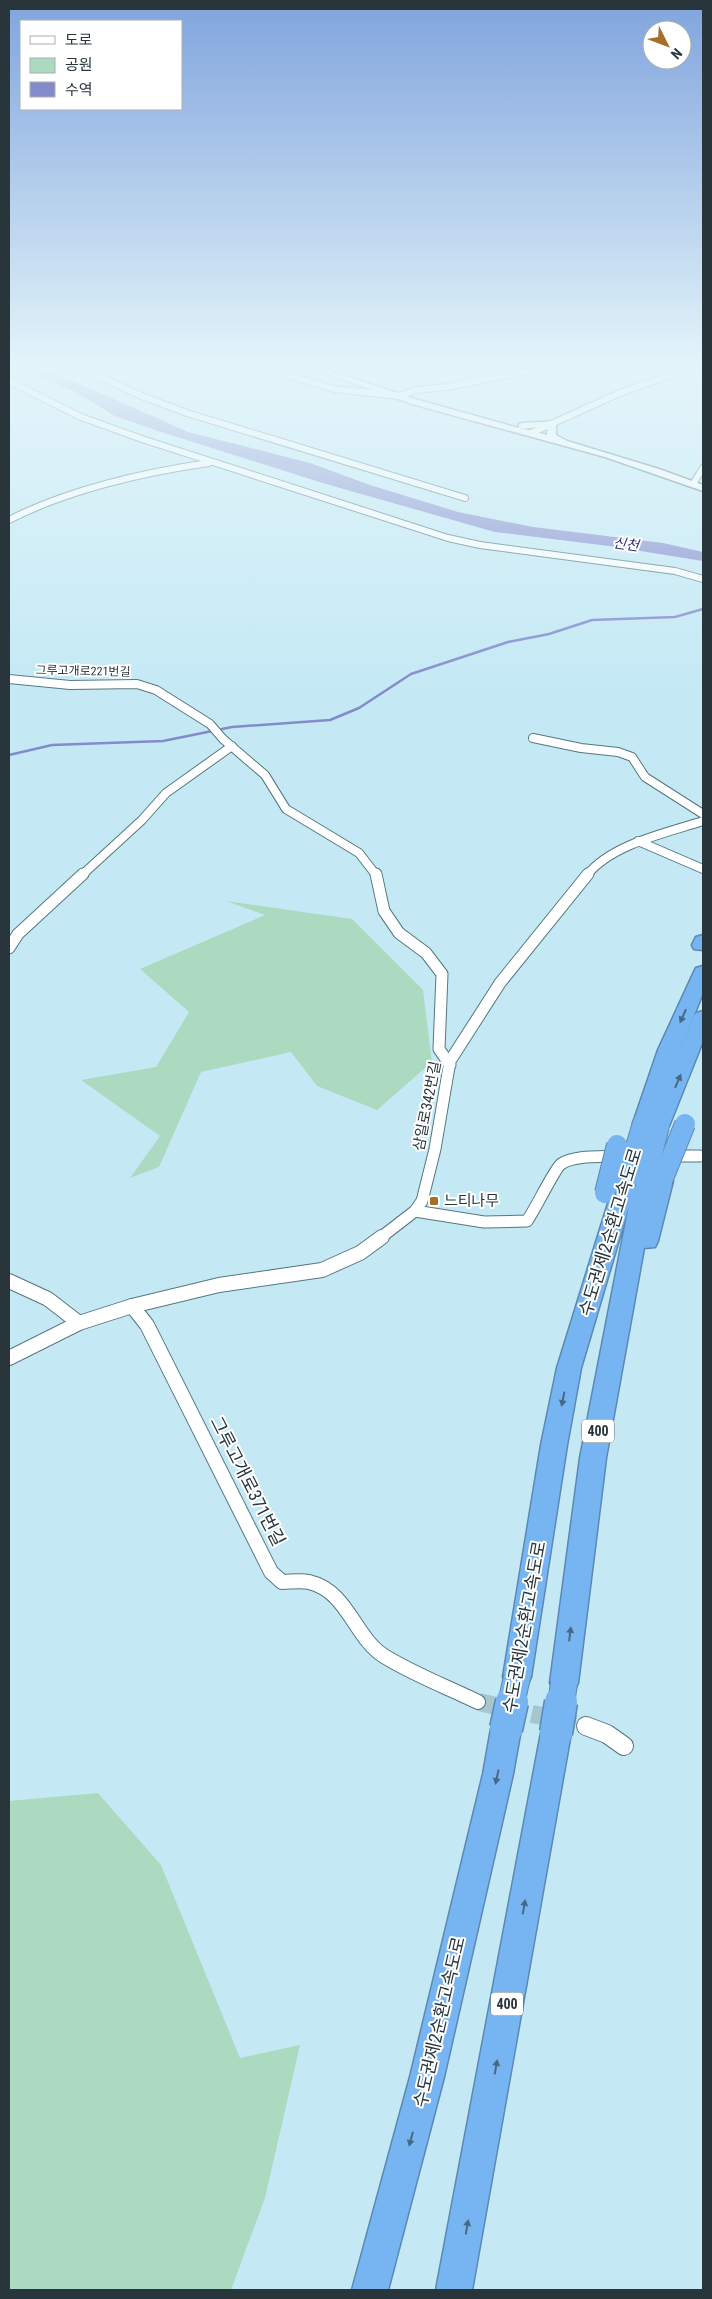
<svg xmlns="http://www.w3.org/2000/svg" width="712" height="2299" font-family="'Roboto Condensed','Noto Sans KR',sans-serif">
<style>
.green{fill:#acdac0}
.water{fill:#848bcd}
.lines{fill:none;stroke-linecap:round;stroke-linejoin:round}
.stream{stroke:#848bcd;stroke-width:2.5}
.minor-tunnel-far1{stroke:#a5c5d0;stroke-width:14;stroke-dasharray:14 7;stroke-linecap:butt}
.minor-tunnel{stroke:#a5c5d0;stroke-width:18;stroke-dasharray:18 9;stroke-linecap:butt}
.minor-far4-casing{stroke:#557781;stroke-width:8}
.minor-far3-casing{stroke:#557781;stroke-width:10}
.minor-far2-casing{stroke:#557781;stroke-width:13}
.minor-far1-casing{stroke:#557781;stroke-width:16}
.minor-casing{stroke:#557781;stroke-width:20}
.secondary-casing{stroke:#557781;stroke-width:3}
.motorway-casing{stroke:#5b89b2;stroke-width:3}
.minor-far4{stroke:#fff;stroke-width:6}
.minor-far3{stroke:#fff;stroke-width:8}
.minor-far2{stroke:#fff;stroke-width:11}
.minor-far1{stroke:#fff;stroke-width:14}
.minor{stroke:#fff;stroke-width:18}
.secondary{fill:#fff;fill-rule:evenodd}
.motorway{fill:#77b5f2;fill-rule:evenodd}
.motorway-bridge-far2-casing{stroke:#5b89b2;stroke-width:22;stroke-linecap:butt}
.motorway-bridge-far1-casing{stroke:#5b89b2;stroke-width:28;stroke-linecap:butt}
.motorway-bridge-casing{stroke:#5b89b2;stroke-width:35;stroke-linecap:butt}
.motorway-bridge-far2{stroke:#77b5f2;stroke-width:20}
.motorway-bridge-far1{stroke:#77b5f2;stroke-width:26}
.motorway-bridge{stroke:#77b5f2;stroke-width:32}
.oneway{fill:#486984}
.poi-dot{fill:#a46f28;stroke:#fff;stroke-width:2}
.labels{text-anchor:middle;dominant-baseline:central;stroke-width:4;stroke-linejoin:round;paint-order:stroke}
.far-street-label{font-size:12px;fill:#28363b;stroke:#fff}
.far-water-label{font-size:14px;font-style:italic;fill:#312f7d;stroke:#fff}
.shield{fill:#fff;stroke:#687276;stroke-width:1}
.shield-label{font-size:14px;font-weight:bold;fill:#28363b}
.street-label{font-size:15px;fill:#28363b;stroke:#fff}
.poi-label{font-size:15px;fill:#28363b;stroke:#fff;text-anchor:start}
.near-street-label{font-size:18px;fill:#28363b;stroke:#fff}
</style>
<rect width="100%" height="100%" fill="#c4e9f5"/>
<g class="green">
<path d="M226,901L352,919L423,990L432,1062L377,1110L317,1086L291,1052L201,1072L159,1167L130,1178L160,1136L81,1080L156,1067L189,1012L140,969L265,915Z"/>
<path d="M98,1793L161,1865L240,2058L300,2045L265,2198L231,2290H9V1801Z"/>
</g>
<path class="water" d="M23,370H49L188,432L310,463L370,485L458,512L533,527L663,543L703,552V561L609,546L495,532L326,484L158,431L115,416L76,392Z"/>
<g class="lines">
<path class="stream" d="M9,755L52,745L163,741L232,727L330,720L359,708L411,674L508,642L549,634L592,620L675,617L703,609"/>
<path class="minor-tunnel-far1" d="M478,1702L485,1704"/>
<path class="minor-tunnel" d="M479,1702L586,1726"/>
<g class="minor-far4-casing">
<g id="minor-far4">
<path d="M85,370L144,397L187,413L465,498"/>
<path d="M271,370L334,389L400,396L415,390L447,387L532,370"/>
<path d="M9,381L81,417L142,439L448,538L480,545L675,571L703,579"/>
<path d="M531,433L620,393L684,370"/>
<path d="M693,484L703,468"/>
<path d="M9,520C67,490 145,472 209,463"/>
</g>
</g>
<g class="minor-far3-casing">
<g id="minor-far3">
<path d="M9,679L70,685L137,684L156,690L210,724L223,739L265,775L286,809L359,853L376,875"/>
<path d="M533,738L581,748L618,752L632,757L645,777L703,814"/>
<path d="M638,841L703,869"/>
<path d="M82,875L142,820L166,793L232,746"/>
<path d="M587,875C612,844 666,833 703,821"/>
</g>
</g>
<g class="minor-far2-casing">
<g id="minor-far2">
<path d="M376,874L384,911L399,933L426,953L442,974L439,1049L450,1065"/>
<path d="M9,948L18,934L83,874"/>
<path d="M669,1156H700"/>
<path d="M415,1211L484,1222L527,1221C535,1210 555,1168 561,1164C574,1155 602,1157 618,1156"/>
<path d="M380,1238L415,1211L422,1201L435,1149L450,1061L500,983L588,874"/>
</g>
</g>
<g class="minor-far1-casing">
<g id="minor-far1">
<path d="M9,1281L48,1299L79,1323L132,1306L219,1285L322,1270L360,1253L382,1237"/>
<path d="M132,1306L147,1325L271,1572L282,1582C290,1582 301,1580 309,1582C348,1591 354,1637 384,1656C413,1674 447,1687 478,1702"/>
<path d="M9,1358L79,1323"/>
</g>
</g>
<g class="minor-casing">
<path id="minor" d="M586,1726L607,1734L624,1746"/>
</g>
<g class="secondary-casing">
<path id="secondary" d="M316,370H328L418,400L519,428V424L522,423L556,421V435L567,441L659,469L703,485V491L605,457L412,404ZM548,426L547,435L521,428L522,429Z"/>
</g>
<g class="motorway-casing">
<g id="motorway">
<path d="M703,935V950L694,949L692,945L696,937Z"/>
<path d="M703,966V993L670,1074L693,1017L696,1013L703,1011V1041L669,1126L666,1131L659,1133L650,1128L643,1130L636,1128L633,1123L658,1050L694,972L696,968Z"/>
<path d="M645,1173L654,1177L662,1173L670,1176L673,1181L658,1241L655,1247L644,1248L606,1458L578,1683L574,1692L564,1696L554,1692L550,1683L580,1458L629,1206L581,1368L567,1445L531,1677L527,1686L517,1690L507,1686L503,1677L541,1445L557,1368L614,1184L617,1179L625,1176L634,1181L637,1176Z"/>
<path d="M506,1715L516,1719L521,1729L513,1774L444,2077L388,2290H352L410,2077L483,1774L491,1729L496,1719Z"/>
<path d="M556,1719L566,1723L571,1733L472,2290H436L541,1733L546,1723Z"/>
</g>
</g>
<use href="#minor-far4" class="minor-far4"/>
<use href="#minor-far3" class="minor-far3"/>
<use href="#minor-far2" class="minor-far2"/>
<use href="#minor-far1" class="minor-far1"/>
<use href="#minor" class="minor"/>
<use href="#secondary" class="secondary"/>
<use href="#motorway" class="motorway"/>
<g class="motorway-bridge-far2-casing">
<g id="motorway-bridge-far2">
<path d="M645,1181L659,1126"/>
<path d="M662,1181L685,1124"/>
<path d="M625,1184L643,1123"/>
<path d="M605,1193L617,1145"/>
</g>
</g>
<g class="motorway-bridge-far1-casing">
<g id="motorway-bridge-far1">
<path d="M511,1704L517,1677"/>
<path d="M561,1704L564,1683"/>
</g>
</g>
<g class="motorway-bridge-casing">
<g id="motorway-bridge">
<path d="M506,1729L512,1702"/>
<path d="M556,1733L561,1702"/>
</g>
</g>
<use href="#motorway-bridge-far2" class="motorway-bridge-far2"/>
<use href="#motorway-bridge-far1" class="motorway-bridge-far1"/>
<use href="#motorway-bridge" class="motorway-bridge"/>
</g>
<defs><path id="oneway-solid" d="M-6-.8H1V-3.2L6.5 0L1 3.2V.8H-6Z" transform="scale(1.25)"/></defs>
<g class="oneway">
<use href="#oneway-solid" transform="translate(683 1016) rotate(114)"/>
<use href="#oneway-solid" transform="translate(678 1081) rotate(-67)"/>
<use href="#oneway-solid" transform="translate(563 1399) rotate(101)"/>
<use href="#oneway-solid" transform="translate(570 1634) rotate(-83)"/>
<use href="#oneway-solid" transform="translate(497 1777) rotate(102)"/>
<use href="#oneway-solid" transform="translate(524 1907) rotate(-80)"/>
<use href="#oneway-solid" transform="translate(496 2067) rotate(-80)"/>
<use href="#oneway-solid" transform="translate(411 2139) rotate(105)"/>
<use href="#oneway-solid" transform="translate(467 2227) rotate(-80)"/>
</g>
<linearGradient id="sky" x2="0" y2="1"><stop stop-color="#80a4dd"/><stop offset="0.53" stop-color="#e4f5fa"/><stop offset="1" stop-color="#e4f5fa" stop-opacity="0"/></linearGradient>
<rect width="712" height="692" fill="url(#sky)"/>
<rect class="poi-dot" x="429" y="1196" width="10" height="10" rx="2.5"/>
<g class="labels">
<g class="far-street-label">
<text transform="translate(83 671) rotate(1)">그루고개로221번길</text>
</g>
<g class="far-water-label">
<text transform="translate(626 544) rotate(8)">신천</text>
</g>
<g class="shield">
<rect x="582" y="1419.5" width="32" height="23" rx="4"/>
<rect x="491" y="1992.5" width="32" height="23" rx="4"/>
</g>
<g class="shield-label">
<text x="598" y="1431">400</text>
<text x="507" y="2004">400</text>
</g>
<g class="street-label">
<text transform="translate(427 1106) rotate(-79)">삼일로342번길</text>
</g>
<g class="poi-label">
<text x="444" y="1201">느티나무</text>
</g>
<g class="near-street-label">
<text transform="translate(610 1232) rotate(-73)">수도권제2순환고속도로</text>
<text transform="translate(248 1481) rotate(63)">그루고개로371번길</text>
<text transform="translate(524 1627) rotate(-80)">수도권제2순환고속도로</text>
<text transform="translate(439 2022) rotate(-77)">수도권제2순환고속도로</text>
</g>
</g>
<rect width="712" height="2299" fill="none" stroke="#28363b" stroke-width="20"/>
<rect x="20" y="20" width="162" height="90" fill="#ffffff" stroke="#a9afb1"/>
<rect x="30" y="36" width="25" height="8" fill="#ffffff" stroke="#a9afb1"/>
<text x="65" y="45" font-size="15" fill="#28363b">도로</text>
<rect x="30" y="58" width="25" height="15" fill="#acdac0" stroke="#a9afb1"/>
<text x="65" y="70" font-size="15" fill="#28363b">공원</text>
<rect x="30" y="82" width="25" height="15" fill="#848bcd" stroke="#a9afb1"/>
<text x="65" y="95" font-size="15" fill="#28363b">수역</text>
<g transform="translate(667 45) rotate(132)"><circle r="24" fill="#ffffff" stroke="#a9afb1"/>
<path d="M0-4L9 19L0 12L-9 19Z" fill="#a46f28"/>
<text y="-8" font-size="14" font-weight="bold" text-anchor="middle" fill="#28363b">N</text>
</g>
</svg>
